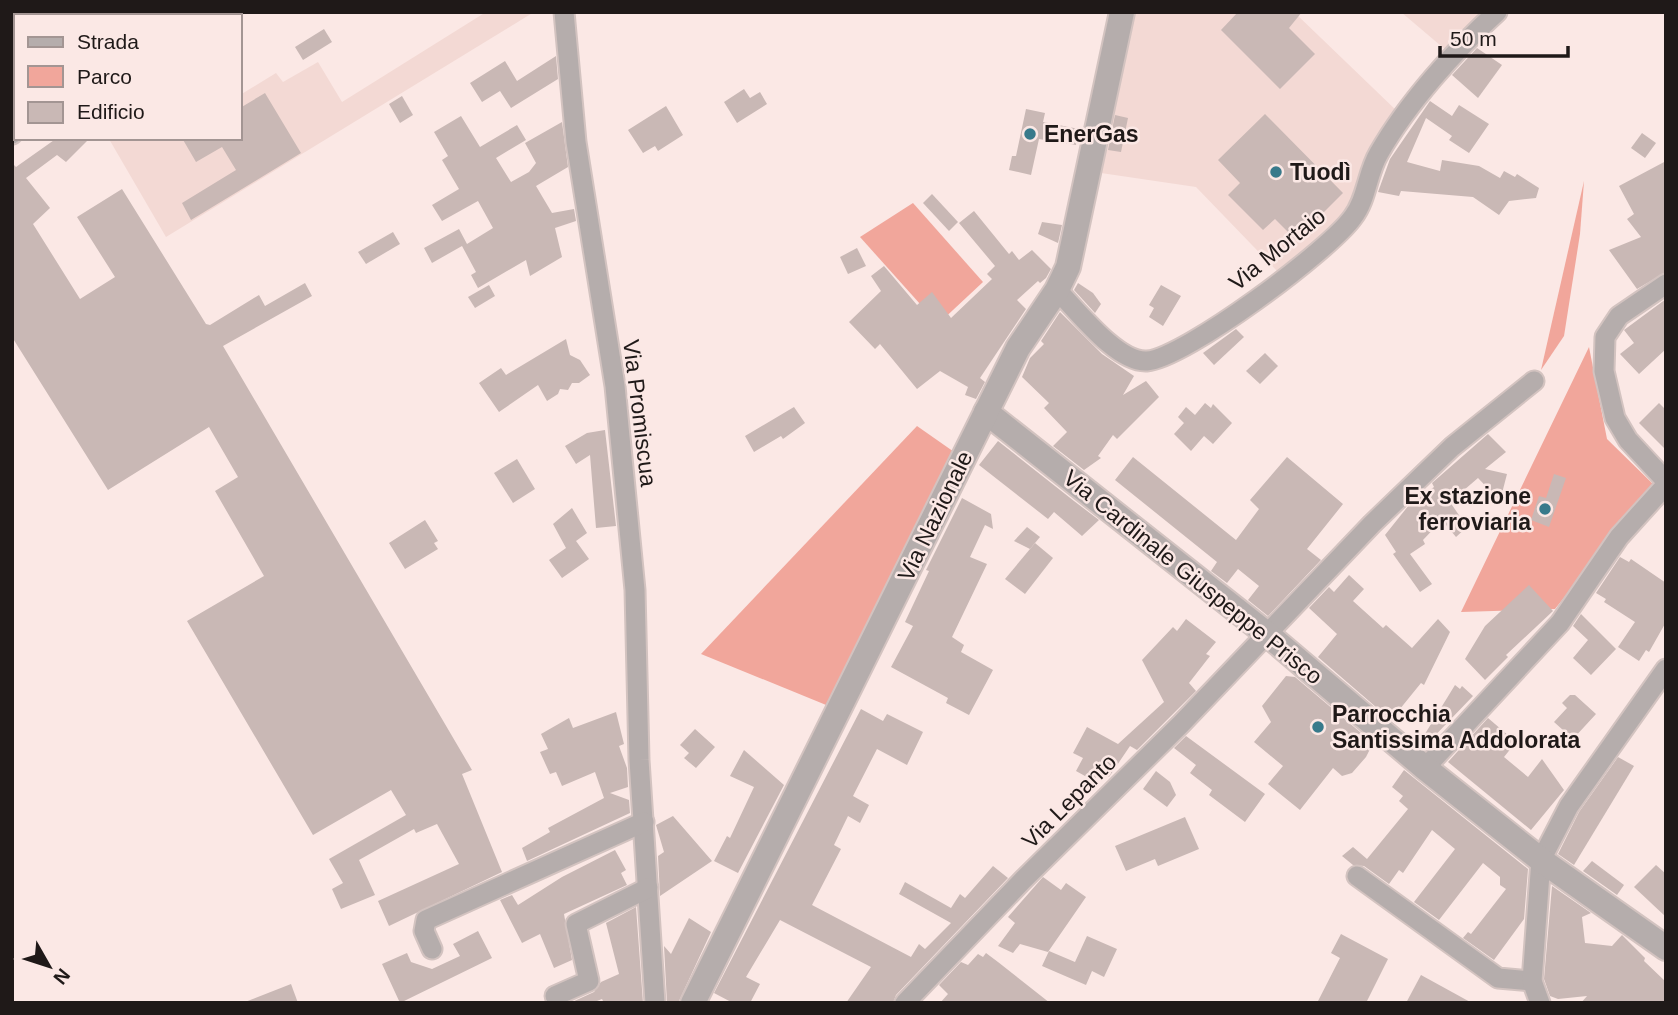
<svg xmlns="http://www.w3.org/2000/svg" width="1678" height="1015" font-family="Helvetica,sans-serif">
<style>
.built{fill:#f3d9d4}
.green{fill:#f1a69b}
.building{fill:#c9b8b5}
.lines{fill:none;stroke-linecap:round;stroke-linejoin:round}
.minor-casing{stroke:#d3c3c0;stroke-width:23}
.tertiary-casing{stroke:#d3c3c0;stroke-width:28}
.minor{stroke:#b5adac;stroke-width:19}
.tertiary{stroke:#b5adac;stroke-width:24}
.poi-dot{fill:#387a8b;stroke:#fbe8e5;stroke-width:2.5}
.labels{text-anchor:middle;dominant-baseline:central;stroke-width:5;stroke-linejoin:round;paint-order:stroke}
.poi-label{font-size:23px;font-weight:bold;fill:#1f1918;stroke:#fbe8e5;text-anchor:start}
.street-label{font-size:23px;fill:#1f1918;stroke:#fbe8e5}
</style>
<rect width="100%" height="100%" fill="#fbe8e5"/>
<g class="built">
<path d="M486,12H534L166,237L109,139L240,138V95L276,73L283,82L318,62L342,102Z"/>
<path d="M1135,12H1294L1399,113L1350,214L1280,274L1196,187L1101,173Z"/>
<path d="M1401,12H1485L1447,51Z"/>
</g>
<g class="green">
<path d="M1584,181L1580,234L1564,336L1541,370Z"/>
<path d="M913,203L983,282L938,324L860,237Z"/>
<path d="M1589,347L1607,439L1654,485L1555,609L1461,612Z"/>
<path d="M917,426L957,454L831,707L701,654Z"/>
</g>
<g class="building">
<path d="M1238,12H1302L1289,28L1315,54L1280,89L1221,30Z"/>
<path d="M324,29L332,42L303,60L295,47Z"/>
<path d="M1477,48L1502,65L1478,98L1452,75Z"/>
<path d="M556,56L558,79L511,108L500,91L482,102L470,83L505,61L517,81Z"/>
<path d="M744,89L750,98L760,92L767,104L737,123L724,102Z"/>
<path d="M265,93L301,153L191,220L182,203L236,170L222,147L196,162L182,138H240V108Z"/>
<path d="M402,96L413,115L400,123L389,104Z"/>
<path d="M1430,101L1452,116L1459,105L1489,124L1469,153L1449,140L1452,136L1426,118L1407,162L1440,171L1442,160L1479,166L1500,178L1504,171L1515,177L1517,174L1539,188L1536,198L1509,201L1499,215L1473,197L1401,191L1399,196L1378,192L1390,159Z"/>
<path d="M666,106L683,135L658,151L655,146L643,153L628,130Z"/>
<path d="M1026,109L1045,113L1043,122L1079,129L1076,145L1039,139L1031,175L1009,170L1012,156H1016Z"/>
<path d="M1265,114L1343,193L1296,240L1275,219L1263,230L1228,195L1240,183L1218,160Z"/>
<path d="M1115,115L1128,118L1121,152L1108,150Z"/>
<path d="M461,116L480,147L517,125L526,140L496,158L511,182L529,172L536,163L525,143L562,122L568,167L536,186L552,213L574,209L576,221L555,228L562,257L530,276L526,260L478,288L471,275L476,272L462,246L432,263L424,248L459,229L467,244L493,228L478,201L442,221L432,205L459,189L442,160L448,156L434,132Z"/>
<path d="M1642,133L1656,143L1645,158L1631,148Z"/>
<path d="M57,138H90L66,162L57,155L26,178L50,208L33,224L80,299L115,277L77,217L122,189L206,324L210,325L259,295L265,306L305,283L312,296L223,346L472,770L462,774L502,872L389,926L378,901L459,864L437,824L416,833L414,829L359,860L375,895L341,909L332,889L343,883L329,859L406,815L391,790L313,835L187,621L264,576L215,491L238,477L209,427L108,490L12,337V163L16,167Z"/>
<path d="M1666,161V272L1637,289L1609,250L1641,237L1627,219L1634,214L1619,186Z"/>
<path d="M932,194L958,222L949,231L923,203Z"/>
<path d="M974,211L1009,254L1012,251L1019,260L1032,250L1051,269L1046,278L1040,283L1038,281L1017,300L1026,309L980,378L985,382L976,399L965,395L968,387L940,371L917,389L880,344L875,349L849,322L881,291L871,276L884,266L917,305L932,292L951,318L992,279L987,274L995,266L959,223Z"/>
<path d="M1042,222L1062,225L1058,243L1038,234Z"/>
<path d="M393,232L400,244L366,264L358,252Z"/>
<path d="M857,248L866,266L848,274L840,257Z"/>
<path d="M1078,283L1093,293L1101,304L1095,313L1074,290Z"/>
<path d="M489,285L495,296L475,308L468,297Z"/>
<path d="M1161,285L1181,296L1163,326L1149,317L1154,308L1149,305Z"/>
<path d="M1666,299V349L1639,374L1620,354L1634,343L1624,330Z"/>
<path d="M1060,312L1102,354L1134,376L1123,395L1146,381L1159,397L1117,439L1113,435L1098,456L1101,458L1084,470L1053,446L1067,432L1044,408L1049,403L1022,377L1030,358L1044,344L1041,341Z"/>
<path d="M1236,329L1244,337L1214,365L1203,353Z"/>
<path d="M566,339L570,355L580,360L590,375L579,383H572L568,390L560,389L558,394L547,401L538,385L499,412L479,383L501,368L506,375Z"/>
<path d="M1265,353L1278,366L1260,384L1246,371Z"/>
<path d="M1205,403L1211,408L1213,404L1232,423L1213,444L1204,436L1191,451L1174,434L1184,423L1178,417L1186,407L1195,415Z"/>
<path d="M1659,403L1666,410V450L1639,423Z"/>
<path d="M794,407L805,423L783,439L781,436L754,452L745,436Z"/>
<path d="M605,430L616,526L596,528L590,455L576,464L565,446L587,433Z"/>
<path d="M1488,434L1506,452L1485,469L1507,474L1500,501L1478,478L1450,502L1467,527L1456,537L1442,520L1423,540L1425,544L1410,554L1432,584L1420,592L1393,554L1396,552L1385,535L1409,505L1434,487L1432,483Z"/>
<path d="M998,441L1074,501L1099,520L1082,536L1054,512L1048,519L979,465Z"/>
<path d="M1133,457L1236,540L1259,509L1250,500L1287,457L1343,504L1307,549L1321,560L1268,616L1248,600L1259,586L1238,569L1227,583L1211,571L1217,562L1115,480Z"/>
<path d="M517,459L535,489L513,503L494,473Z"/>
<path d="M1554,474L1566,478L1549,527L1531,520L1539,496L1546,498Z"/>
<path d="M962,498L991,514L993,529L985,525L970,557L987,564L952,637L964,645L961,652L993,670L969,715L946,703L948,698L891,667L913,626L905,622L929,571L926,570Z"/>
<path d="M572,508L587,533L576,541L589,559L562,578L549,560L566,548L553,524Z"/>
<path d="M425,520L438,541L434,543L438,549L405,569L389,543Z"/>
<path d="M1027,527L1040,537L1030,549L1014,541Z"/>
<path d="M1035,543L1053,558L1025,594L1005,579Z"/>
<path d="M1620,557L1629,562L1631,559L1666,583V622L1649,652L1646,650L1639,661L1618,647L1635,622L1604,602L1606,599L1596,593Z"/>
<path d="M1349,575L1364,589L1353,601L1383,628L1386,625L1412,648L1438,619L1450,632L1424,685L1421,683L1391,720L1318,657L1337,634L1309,608L1329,587L1334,592Z"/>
<path d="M1529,585L1553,611L1506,655L1508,657L1485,680L1465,659L1485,626Z"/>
<path d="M1581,614L1616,649L1591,675L1573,658L1588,640L1573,626Z"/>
<path d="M1186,619L1216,642L1206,654L1210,656L1189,683L1196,691L1137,750L1130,746L1109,777L1099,772L1094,781L1076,771L1083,758L1073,753L1087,727L1118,744L1164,702L1142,660L1173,627L1177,631Z"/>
<path d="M1286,676L1295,677L1373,743L1366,757L1352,773L1342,776L1333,768L1300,810L1268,784L1283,766L1254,742L1271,722L1262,706Z"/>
<path d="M1455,685L1460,689L1462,686L1473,696L1425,746L1420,742Z"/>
<path d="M1570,695H1575L1596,714L1573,739L1554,722L1567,708L1562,703Z"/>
<path d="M861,709L883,721L887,714L923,732L907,765L877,749L853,796L869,805L860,823L848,816L834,845L841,849L812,905L911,957L919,944L925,949L951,923L899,894L905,882L951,908L960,894L965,898L993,866L1008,878L896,995L893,1003H846L871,967L780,920L746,977L760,984L750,1003H733L714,993Z"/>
<path d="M616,712L624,744L619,746L627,768L628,787L610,793L629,800L630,813L527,861L522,848L550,832L548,828L604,798L595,772L562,786L556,772L550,774L540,752L548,749L541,734L569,718L573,728Z"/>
<path d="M1488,718L1516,742L1504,757L1528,777L1542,759L1564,790L1531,830L1448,762Z"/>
<path d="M695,729L715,747L696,768L684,758L689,753L680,745Z"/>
<path d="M1186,736L1265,794L1245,822L1209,795L1212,790L1190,773L1196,765L1174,748Z"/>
<path d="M744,750L784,785L738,873L714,861L727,836L730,838L754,787L730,776Z"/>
<path d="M1618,757L1634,766L1574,865L1558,854L1579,812Z"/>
<path d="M1404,770L1528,869L1524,919L1494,960L1463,938L1468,932L1471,934L1506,889L1500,885V877L1483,863L1439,920L1414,902L1455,849L1432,830L1403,873L1399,870L1389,884L1364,866L1353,865L1342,856L1353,847L1367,859L1408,809L1399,801L1403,796L1392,787Z"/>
<path d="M1156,771L1170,782L1176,795L1167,807L1143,789Z"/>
<path d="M673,816L712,861L660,896L658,856L664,852L656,825Z"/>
<path d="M1185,817L1199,849L1158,866L1155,859L1126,871L1115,846Z"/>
<path d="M615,850L626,870L621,873L627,885L564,914L572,960L554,968L540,934L522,943L500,900L512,895L518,905L562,877Z"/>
<path d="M1592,861L1624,885L1617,895L1583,871Z"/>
<path d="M1656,865L1666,874V917L1634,887Z"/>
<path d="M1043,877L1061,890L1066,883L1086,897L1048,952L1020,944L1013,953L998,946L1015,923L1008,917Z"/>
<path d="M1552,886L1591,913L1582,917L1585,943L1612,946L1622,935L1645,958L1644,961L1666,982V1003H1581L1587,996L1558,999L1550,996L1544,979Z"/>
<path d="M636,907L643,1003H604L602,999L592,1003H570L594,992L601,982L619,974L606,923Z"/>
<path d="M689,918L711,932L678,1003H667L664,946L671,954Z"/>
<path d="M478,931L492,958L400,1003L382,964L407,953L411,962L432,969L460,956L453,944Z"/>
<path d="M1341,934L1388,959L1366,1003H1317L1340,958L1331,953Z"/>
<path d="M1087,936L1117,949L1104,977L1092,971L1086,985L1042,966L1049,951L1075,962Z"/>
<path d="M986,953L998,962L1050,1003H940L948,994L939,985L961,962L968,965L978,954L983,957Z"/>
<path d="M1421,975L1472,1003H1406Z"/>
<path d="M291,984L298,1003H245V1002Z"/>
</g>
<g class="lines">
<g class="minor-casing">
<g id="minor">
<path d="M564,12L576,142L615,386L635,590L639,760L655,1003"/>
<path d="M143,16L148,12"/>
<path d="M12,134L16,130"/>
<path d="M1666,284L1619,316L1605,337L1604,371L1615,418L1628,440L1666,481"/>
<path d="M1057,290C1077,310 1117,363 1147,361C1185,358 1330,250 1353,217C1367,199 1367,173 1379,153C1407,104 1455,50 1497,12"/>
<path d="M1425,768L1560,623L1619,537L1666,485"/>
<path d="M1357,876L1498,978L1532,981"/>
<path d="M432,949L424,931L426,920L644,822"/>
<path d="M555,996L589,981L576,924L648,888"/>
<path d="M905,1003L1023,880L1181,724L1372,524L1452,447L1534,381"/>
<path d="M1540,1003L1532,981L1541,860L1569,806L1666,669"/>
</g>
</g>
<g class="tertiary-casing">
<g id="tertiary">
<path d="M986,412L1267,634L1425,768L1541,860L1666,948"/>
<path d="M693,1003L1018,348L1057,290L1068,267L1122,12"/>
</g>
</g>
<use href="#minor" class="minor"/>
<use href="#tertiary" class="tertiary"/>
</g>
<g class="poi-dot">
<circle cx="1030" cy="134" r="7"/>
<circle cx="1276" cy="172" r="7"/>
<circle cx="1545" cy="509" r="7"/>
<circle cx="1318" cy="727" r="7"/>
</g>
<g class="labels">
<g class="poi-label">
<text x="1044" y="134">EnerGas</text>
<text x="1290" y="172">Tuodì</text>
<text x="1531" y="496" text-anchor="end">Ex stazione<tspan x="1531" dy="26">ferroviaria</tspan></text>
<text x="1332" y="714">Parrocchia<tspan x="1332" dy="26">Santissima Addolorata</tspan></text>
</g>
<g class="street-label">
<text transform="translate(1277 249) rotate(-39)">Via Mortaio</text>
<text transform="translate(640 413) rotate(83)">Via Promiscua</text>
<text transform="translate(935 516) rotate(-64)">Via Nazionale</text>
<text transform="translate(1193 577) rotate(39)">Via Cardinale Giuspeppe Prisco</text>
<text transform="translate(1069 801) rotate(-45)">Via Lepanto</text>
</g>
</g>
<rect width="1678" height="1015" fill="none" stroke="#1f1918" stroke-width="28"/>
<rect x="14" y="14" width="228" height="126" fill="#fbe8e5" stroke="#a39593" stroke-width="2"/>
<rect x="28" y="37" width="35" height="10" fill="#b5adac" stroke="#a39593" stroke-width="2"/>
<text x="77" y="49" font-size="21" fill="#1f1918">Strada</text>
<rect x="28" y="66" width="35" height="21" fill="#f1a69b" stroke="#a39593" stroke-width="2"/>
<text x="77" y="84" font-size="21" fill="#1f1918">Parco</text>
<rect x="28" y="102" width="35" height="21" fill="#c9b8b5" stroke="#a39593" stroke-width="2"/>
<text x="77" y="119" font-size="21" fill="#1f1918">Edificio</text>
<g transform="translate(49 966) rotate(129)" stroke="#fbe8e5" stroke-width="5" paint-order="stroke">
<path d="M0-5L12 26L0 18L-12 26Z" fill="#1f1918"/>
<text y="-10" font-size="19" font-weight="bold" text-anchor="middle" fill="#1f1918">N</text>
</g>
<path d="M1440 46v10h128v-10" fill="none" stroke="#1f1918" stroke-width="3.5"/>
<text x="1450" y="46" font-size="21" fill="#1f1918" stroke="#fbe8e5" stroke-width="5" paint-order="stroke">50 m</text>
</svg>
